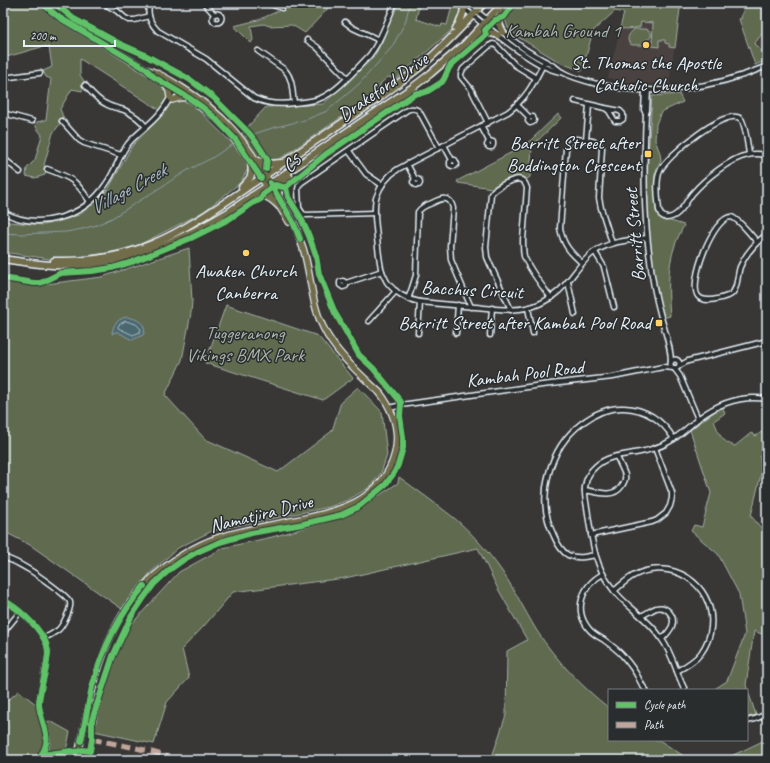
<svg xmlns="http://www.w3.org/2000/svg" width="770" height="763" font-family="Caveat,sans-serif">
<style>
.built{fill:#494340}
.green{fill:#606a50;stroke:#a4aea4}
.water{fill:#4b6770;stroke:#8a9ea6}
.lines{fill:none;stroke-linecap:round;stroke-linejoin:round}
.shore{stroke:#a9bac2;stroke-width:1}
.stream{stroke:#8a9ea6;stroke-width:1}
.minor-casing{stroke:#e8f1f8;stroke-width:7}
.major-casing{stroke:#e8f1f8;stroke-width:8}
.highway-casing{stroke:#e8f1f8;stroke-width:9}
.minor{stroke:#2a2d2e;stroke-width:4}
.major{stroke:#716d4b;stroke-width:5.5}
.highway{stroke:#716d4b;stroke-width:6}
.quiet{stroke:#c0a59a;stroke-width:5;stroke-dasharray:10 5;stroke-linecap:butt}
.cycleway-casing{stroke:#2a2d2e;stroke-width:8}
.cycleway{stroke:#61c268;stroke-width:6}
.poi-dot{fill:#ffd166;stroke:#2a2d2e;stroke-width:1.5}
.labels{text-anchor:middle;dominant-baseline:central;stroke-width:3;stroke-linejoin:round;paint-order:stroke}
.park-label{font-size:19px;fill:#abb4ac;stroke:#2a2d2e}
.poi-label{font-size:19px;fill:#e8f1f8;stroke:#2a2d2e}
.street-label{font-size:19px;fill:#e8f1f8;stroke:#2a2d2e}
.water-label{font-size:20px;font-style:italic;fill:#a9bac2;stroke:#2a2d2e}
</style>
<rect width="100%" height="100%" fill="#383736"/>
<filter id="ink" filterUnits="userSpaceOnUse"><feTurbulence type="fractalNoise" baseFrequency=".025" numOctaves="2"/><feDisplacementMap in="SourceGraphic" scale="8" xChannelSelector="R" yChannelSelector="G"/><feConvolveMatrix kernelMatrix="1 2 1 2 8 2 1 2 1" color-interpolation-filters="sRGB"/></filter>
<g filter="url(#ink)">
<g class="built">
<path d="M680,8L669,85L626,82L608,78L624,13L615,11Z"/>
<path d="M767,29V56L754,44L765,30Z"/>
</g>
<g class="green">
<path d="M3,3H37L48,13L186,100L184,102H190L239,150L249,167L240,183L203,212L129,250L56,260L3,252V217L9,222L44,225L79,215L108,190L132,146L164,113L80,59V75L86,84L82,91L72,89L60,109L64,119L53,133L44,165L46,168L45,175L35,178L26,176L27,168L35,160L42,135L36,127L37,122L46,120L51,79L46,77L43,71L52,67L49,47L45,46L3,58Z"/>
<path d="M297,3H333L305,33L292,25L269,26L264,24L251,26L253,40L251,43L234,26L258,20L285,8L294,5Z"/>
<path d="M397,3H420L416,19L441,27L442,24L447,25L452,6L462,9L456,26L396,79L388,77L381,83L376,94L278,160C260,169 250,147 241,134L266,107L323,104L375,56Z"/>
<path d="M517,3H701L680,9L675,48L669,47V44L665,43V40H659V47L652,46L653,23L641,22L640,27C632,28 628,30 620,28L624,13L615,11L593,31L582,71L561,63L518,37L508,28L505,19Z"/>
<path d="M738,3H767V29L765,30L754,44L767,56V60L755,65L739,19L742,18L741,16L744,11Z"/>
<path d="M634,29H646L650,31C653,36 650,40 645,40L644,45H632L629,43C626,36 631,33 634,29Z"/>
<path d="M679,94L683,102L661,112L656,124L655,140L660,153L661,160L657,168L655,175L656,212L664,219L684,225C681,232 677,238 675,245C667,268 668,293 670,316L663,318L654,283L648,237L645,203L652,96Z"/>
<path d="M558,114L561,118L532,146L530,177L524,181L514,177L492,188L458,183L457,181L516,150L531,140Z"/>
<path d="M189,248L192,301L191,313L182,360L165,395L205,439L278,472L332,431L341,402L358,387L382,412L387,455L381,473L370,487L348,500L329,507L212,531L178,548L150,573L122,609L30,545L3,531V279L38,285L102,277Z"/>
<path d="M226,305L318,336L353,378L323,400L205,363Z"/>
<path d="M722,406L725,413L714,421C719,433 721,442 735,446L751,433L756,436L767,428V451L760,456L761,474L751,516L763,530L767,528V636L754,631L746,685L756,715L747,717V690H713L727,681L745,634L739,594L718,554L691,531L694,525L702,527L711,493L690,430Z"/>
<path d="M399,477C417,490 435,503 453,517C469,530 483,546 496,563C512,584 523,608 537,631C556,660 581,686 609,708V740H659L690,760H491L506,715L507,651L527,640L498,589L478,548L345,578L233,592L204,626L182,649L189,678L167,702L154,744L94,731L102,697L127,629L179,572L223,548L272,537L347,516L398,483Z"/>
<path d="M19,691L37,705V713L41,724L50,721L70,732L64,760H39L30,757L3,755V704Z"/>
<path d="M767,739V760H723Z"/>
</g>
<path class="water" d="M126,317C136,318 149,324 143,335L132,340L118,332H115L112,334C113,325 116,320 126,317Z"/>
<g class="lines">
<path class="shore" d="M126,321L136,324L141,329L140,332L133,335L118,328V326L120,324Z"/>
<g class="stream">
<path d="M53,3L71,17L106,37L137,53L189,80L214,98L231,117"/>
<path d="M245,137L272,128L305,120L327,111L358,85L392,47L405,23L410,3"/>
<path d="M3,233L21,234L66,232L82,229L97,225L112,218L188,170L212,158L233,144"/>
</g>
<g class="minor-casing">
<g id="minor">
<path d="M150,3C146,14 150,23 158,31L206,59L254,98C267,104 279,105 293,103C302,102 312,102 321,98C338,91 356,69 369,56C381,41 387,21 395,3"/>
<path d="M204,3L214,14"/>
<path d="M267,3L282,8"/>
<path d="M457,3C478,19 538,72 562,72"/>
<path d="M466,3C486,18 505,35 526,50C535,56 545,61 555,67C557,68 560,71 562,72C573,78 585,81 597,84C654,97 713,89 767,66"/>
<path d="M107,5L117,11L125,18L129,20H135L149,16"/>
<circle cx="217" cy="18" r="4.5"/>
<path d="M345,22L353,28L379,40"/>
<path d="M307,40L317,47L347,78"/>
<path d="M258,51L285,70C293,79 292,91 294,103"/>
<path d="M545,61C534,82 528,97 508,112L398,169C387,176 380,186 376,198C373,211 376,225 377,238C378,248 379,258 381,268C382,273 385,278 387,282C395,293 408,300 420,302C439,304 457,305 475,307C497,309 519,313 539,304C546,301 553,296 559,291C572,279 580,262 594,252C611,241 628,240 647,238"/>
<path d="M3,78L40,73"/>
<path d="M85,85C91,92 97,100 106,104C111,107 117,108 124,110C133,114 140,119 146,127"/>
<path d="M645,90L644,110L646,113"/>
<path d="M648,90L647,110L646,113C644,162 643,211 650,260C652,279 656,299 661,317C665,332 671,346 671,362"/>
<path d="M575,101L605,108L620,111L623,114V119L620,121H615L609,111L605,108"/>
<path d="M517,105L529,117H533L534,120L533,122L530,123L528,121L529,117"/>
<path d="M3,113L32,121"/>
<path d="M62,121L79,140L84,143L121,155"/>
<path d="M488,123L471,89L461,77V74L463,69L489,46L493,44L496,45L515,65L536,78"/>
<path d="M481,126L489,141L493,142V145L492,147H489L487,145L489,141"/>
<path d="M586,140L589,105"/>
<path d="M444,145L452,160H455L457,164L455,166H452L450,165V162L452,160"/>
<path d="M349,151L366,174L382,185"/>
<path d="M749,154C748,147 745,123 741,119C727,106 666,156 660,171C655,181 658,199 659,210L661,215L666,218C679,218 685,203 692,194C704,180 730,158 748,155C755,153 761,154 767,155"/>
<path d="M3,158L20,172"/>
<path d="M407,164L415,179H417L419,180L420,183L419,185H416L413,182L415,179"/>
<path d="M47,169C72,178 76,180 90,202"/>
<path d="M3,212C38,231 84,218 106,184C115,172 119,156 128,144C137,133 150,125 159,114C166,107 170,97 176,88"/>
<path d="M375,213L306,215L303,214L299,208L298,189L299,185L302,182L407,110C412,108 415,108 419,111L439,148"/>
<path d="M757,242C752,236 738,218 731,217C713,217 688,283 698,296C704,304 723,298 730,295C738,291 737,275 740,267C746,253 755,243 767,234"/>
<path d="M595,252L604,267L614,307"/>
<path d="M582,263C570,252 563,245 560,228L566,149C568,143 571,141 576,139C586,140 597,139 602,148L599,198L601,208L612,243"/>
<path d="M568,282L575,314"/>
<path d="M346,283L343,281L340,282V285L343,287L346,286V283L382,271"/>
<path d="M408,299L412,288L416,275L418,212C421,207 426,205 432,203C441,198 450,195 453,208L450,246L451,260L471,307"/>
<path d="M528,308L533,333"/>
<path d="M511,310L490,264L487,257L486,247L491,194C494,189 499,187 504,184C513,180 523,174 527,188L523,240C523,245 523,251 524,256C528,268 543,287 551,298"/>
<path d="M369,321L396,291"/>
<path d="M418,333L420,302"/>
<path d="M456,333L458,305"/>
<path d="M490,335L492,308"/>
<circle cx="675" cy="364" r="4.5"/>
<path d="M679,366L688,361L767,341"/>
<path d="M674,368L680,376L698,419"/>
<path d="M390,408L401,405L542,385L613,377L663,367L674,368"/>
<path d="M585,490C597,492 613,498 621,487C624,483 626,479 625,475C623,469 619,462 617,457"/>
<path d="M591,535L652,522L657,520L666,513L670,506L672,498V493L655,448"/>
<path d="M595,555C586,557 577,559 568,555C561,551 557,543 554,536C535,498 549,448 582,423C594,414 609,407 624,408C646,409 663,421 674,439"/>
<path d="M3,557C12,560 20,564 28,569C35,573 68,596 70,602C72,608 62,627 58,630C54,633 49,636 44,638"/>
<path d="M603,574C582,585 573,610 589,629C593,634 599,637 604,640C611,645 618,650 623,656C629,663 634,669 638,677C640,681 642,686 646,690"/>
<path d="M614,591C620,586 626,580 633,576C644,570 656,568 668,570C707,577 724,621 701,653C695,661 686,666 677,671"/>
<path d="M3,600C18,608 36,624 44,639C47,644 48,649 48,654C46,669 41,686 39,701C38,716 51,734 46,747C44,752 40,756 37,760"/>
<path d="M641,616C646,614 651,610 656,608C666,605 676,616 672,626C670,631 666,635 662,639"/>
<path d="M3,649L4,634L6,629L20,612"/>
<path d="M685,690C676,673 673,654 661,638C648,618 626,607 612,588C595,567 592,541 588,514C587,505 584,496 585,487C586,479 590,471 596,466C609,454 629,455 645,451C652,449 659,447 665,444C679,437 687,428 699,418C719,403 742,395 767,399"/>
<path d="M747,721L755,719L767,714"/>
</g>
</g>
<g class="major-casing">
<g id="major">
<path d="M41,3L60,18L111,48L146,69L154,77L189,98L214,117L229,132L259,174L289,222"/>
<path d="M165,84L169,91L170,97"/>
<path d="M172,100L179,98L187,97"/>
<path d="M77,760C91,694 101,625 153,577C172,560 194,546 217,538C241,530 267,526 291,521C335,513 383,502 395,453C400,431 393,410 380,393C360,374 335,353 323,327C311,303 311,274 303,248C300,241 298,233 295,225C288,212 280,199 272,186C246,142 225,114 181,87C170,80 159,73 146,69"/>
</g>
</g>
<g class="highway-casing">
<g id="highway">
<path d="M472,3H473"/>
<path d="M456,28C460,23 463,16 464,8"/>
<path d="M503,32C494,16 501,17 506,3"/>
<path d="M474,40C483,32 486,31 498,35"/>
<path d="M256,160L268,164L281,163"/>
<path d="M242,187C251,178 253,176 251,163"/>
<path d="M252,196C265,194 270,197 279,206"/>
<path d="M278,196C279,186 281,181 289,176"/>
<path d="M3,259C29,263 56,267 82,265C133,262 187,237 230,211L413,87L430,74L465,44L503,3"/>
<path d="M54,261C88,262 121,257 152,244C192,227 228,200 264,176C302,150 340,124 378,99C392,88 406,78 420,67C443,47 464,25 484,3"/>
</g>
</g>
<use href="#minor" class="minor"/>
<use href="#major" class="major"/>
<use href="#highway" class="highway"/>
<path class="quiet" d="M92,739C108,743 162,751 172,760"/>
<g class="cycleway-casing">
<g id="cycleway">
<path d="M41,3L60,18L111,48L146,69L154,77L189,98L202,107L214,117L235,139L261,178"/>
<path d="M54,3L74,19L118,43L143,54L189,79L213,97L249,133L256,142L267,159L266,169"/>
<path d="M270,183L293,222L300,239"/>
<path d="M3,278L34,283H40L45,281L61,273L92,271L112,268L132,262L191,238L229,219L253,203L261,199L263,194L275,185L283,187H286L326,154L413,95L417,93H422L428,91L442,82L444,79L449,68L451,65L486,35L485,30L495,20L504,17L514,3"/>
<path d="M3,600C18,608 36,624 44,639C47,644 48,649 48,654C47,665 45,675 42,685C41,691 39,697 39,704C40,723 54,737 41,755"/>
<path d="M81,741C85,723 88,705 92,687C102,650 119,615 144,586"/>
<path d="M41,755L71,751L76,752L82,750L90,751L92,739V720L113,656L131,617L143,599L154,584L169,570L183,560L197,552L220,542L251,533L303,524L341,515L358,507L385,485L394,473L398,465L403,448V437L400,416L401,405V402L373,368L359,355L345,330L335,313L319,274L316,256L309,236L301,218L288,197L286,187"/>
</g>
</g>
<use href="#cycleway" class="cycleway"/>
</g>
</g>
<g class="poi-dot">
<circle cx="646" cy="45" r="4"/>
<rect x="644" y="150" width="8" height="8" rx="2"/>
<circle cx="246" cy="253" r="4"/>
<rect x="655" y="319" width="8" height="8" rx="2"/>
</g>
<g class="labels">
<g class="park-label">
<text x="563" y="31">Kambah Ground 1</text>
<text x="245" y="333">Tuggeranong<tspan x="245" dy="22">Vikings BMX Park</tspan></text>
</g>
<g class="poi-label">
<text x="646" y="63">St. Thomas the Apostle<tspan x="646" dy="22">Catholic Church</tspan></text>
<text x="640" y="143" text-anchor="end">Barritt Street after<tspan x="640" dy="22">Boddington Crescent</tspan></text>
<text x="246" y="271">Awaken Church<tspan x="246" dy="22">Canberra</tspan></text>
<text x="651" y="323" text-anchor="end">Barritt Street after Kambah Pool Road</text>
</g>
<g class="street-label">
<text transform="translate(383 87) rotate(-35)">Drakeford Drive</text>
<text transform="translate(292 163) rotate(-39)">C5</text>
<text transform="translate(635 235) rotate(-95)">Barritt Street</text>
<text transform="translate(472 290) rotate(3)">Bacchus Circuit</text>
<text transform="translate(525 374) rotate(-7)">Kambah Pool Road</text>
<text transform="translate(261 514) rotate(-14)">Namatjira Drive</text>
</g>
<g class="water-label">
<text transform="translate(128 189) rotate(-29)">Village Creek</text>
</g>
</g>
<rect width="770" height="763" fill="none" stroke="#2a2d2e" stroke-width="16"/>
<rect x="8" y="8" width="754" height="747" fill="none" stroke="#e8f1f8" stroke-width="1.5" filter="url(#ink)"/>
<rect x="608" y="689" width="140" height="52" fill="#2a2d2e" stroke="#767b7f"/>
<rect x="616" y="702" width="20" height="6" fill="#61c268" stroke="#767b7f"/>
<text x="644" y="709" font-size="12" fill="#e8f1f8">Cycle path</text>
<rect x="616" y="722" width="20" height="6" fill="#c0a59a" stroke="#767b7f"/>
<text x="644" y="729" font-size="12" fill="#e8f1f8">Path</text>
<path d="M24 40v6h91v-6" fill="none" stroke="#e8f1f8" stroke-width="2"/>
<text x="30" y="40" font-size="12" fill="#e8f1f8" stroke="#2a2d2e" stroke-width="3" paint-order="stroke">200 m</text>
</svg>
